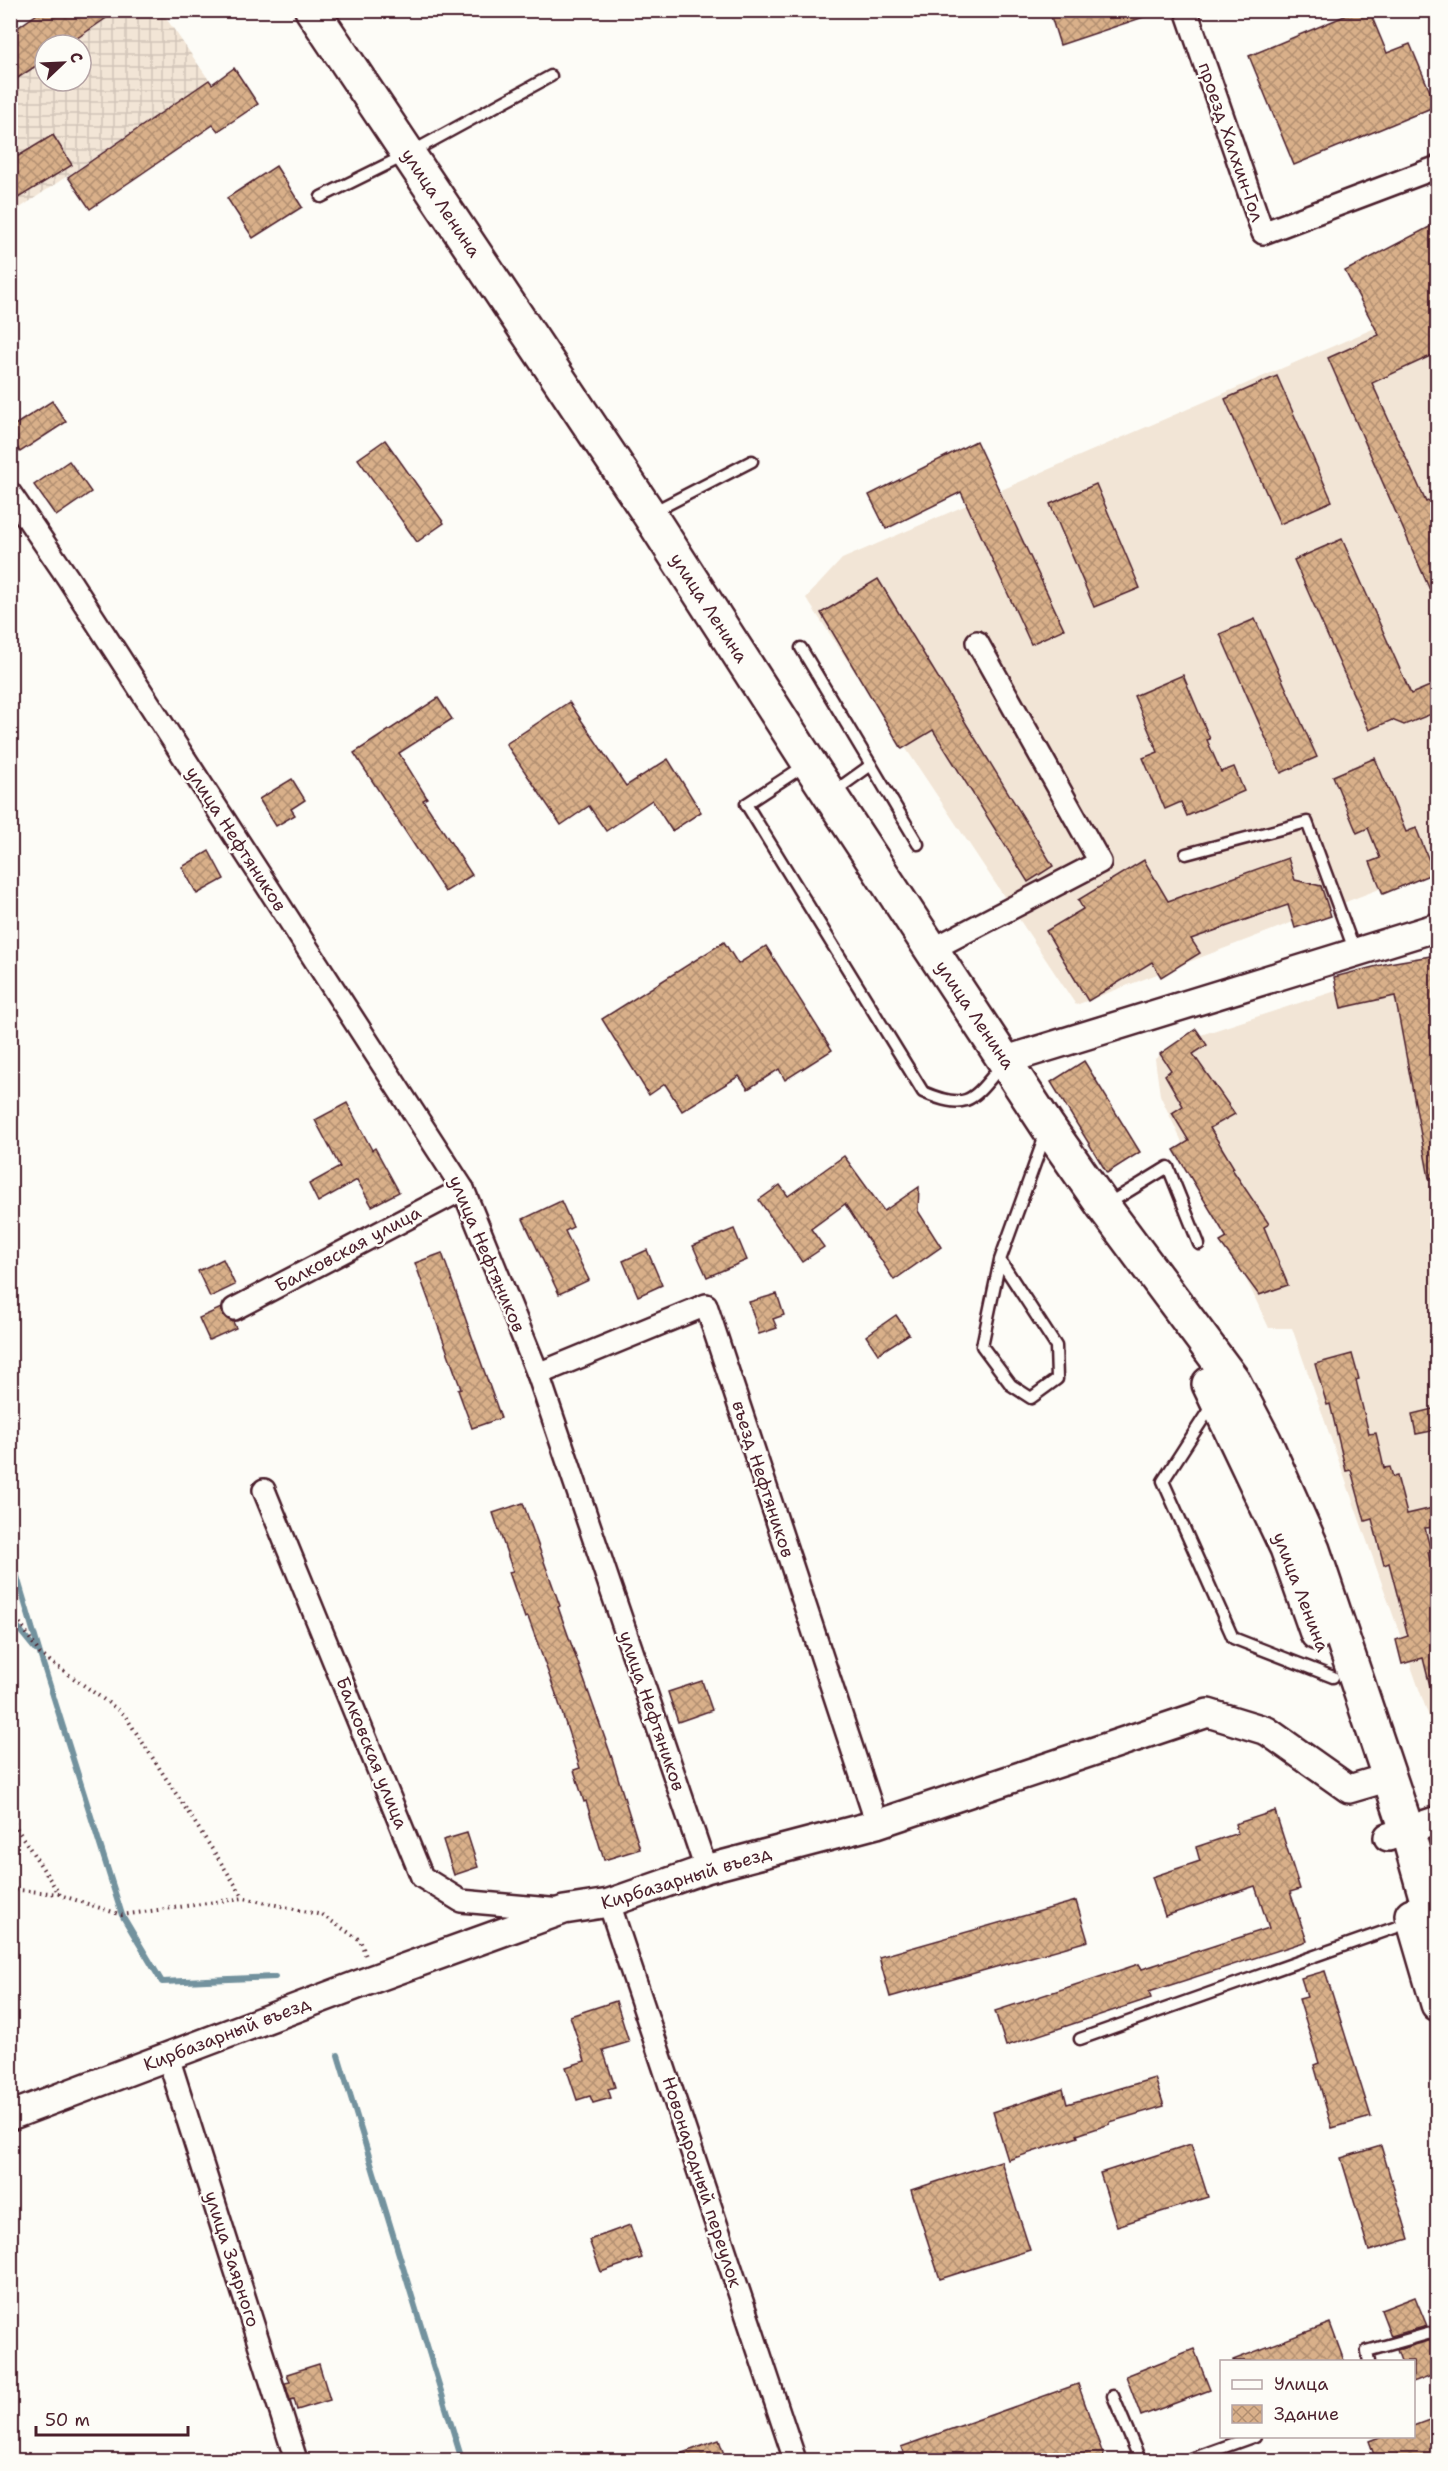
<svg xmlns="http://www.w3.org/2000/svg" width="1448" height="2471" font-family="'Shantell Sans',sans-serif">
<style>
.built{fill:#f2e5d6}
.industrial{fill:url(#industrial-grid);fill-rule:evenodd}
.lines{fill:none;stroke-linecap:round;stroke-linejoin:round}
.stream{stroke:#73929e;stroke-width:6}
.building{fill:url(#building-cross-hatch);stroke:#4a1f2b;stroke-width:1.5}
.service-casing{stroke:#4a1f2b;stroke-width:15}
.minor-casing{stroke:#4a1f2b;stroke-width:26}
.tertiary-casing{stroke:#4a1f2b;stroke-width:32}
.primary-casing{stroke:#4a1f2b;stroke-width:38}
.path{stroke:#4a1f2b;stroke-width:4;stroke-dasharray:1.5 4.5;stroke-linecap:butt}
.service{stroke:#fdfcf7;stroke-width:10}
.minor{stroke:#fdfcf7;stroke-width:21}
.tertiary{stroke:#fdfcf7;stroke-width:27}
.primary{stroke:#fdfcf7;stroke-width:33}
.labels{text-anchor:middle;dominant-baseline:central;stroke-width:5;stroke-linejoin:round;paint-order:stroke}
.street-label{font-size:18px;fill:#4a1f2b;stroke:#fdfcf7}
</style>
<defs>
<pattern id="industrial-grid" width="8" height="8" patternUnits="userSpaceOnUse" patternTransform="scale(1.5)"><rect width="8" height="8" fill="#f2e5d6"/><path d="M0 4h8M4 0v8" fill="none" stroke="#d1c4b8"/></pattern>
<pattern id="building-cross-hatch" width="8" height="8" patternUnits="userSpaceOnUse" patternTransform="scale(1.5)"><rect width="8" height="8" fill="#d9b08a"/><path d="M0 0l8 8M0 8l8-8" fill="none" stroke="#b28f71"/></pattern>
</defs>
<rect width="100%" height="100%" fill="#fdfcf7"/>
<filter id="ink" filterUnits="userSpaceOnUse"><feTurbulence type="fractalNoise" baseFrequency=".0167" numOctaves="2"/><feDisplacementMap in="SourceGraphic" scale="12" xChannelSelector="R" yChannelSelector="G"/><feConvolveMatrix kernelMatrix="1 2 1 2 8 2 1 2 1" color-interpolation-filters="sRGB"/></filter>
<g filter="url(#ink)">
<g class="built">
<path d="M1437,301V867L1076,1005L806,598L842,559Z"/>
<path d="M1437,958V1740L1292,1328H1269L1160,1095L1155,1059L1176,1043Z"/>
</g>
<path class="industrial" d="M43,11H161L209,80L11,214V33ZM45,45H81V81H45Z"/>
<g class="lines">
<g class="stream">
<path d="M10,1553L40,1654L122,1915L162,1982L275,1977"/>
<path d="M10,1618L36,1650"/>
<path d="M338,2055L462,2460"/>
</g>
</g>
<g class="building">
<path d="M43,10H118L67,45H45V60L10,83V33Z"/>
<path d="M1049,10H1153V14L1060,45Z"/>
<path d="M1359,10H1369L1387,53L1410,44L1436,106L1294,165L1249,56Z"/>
<path d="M234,68L258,104L218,131L213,125L90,209L68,177L209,80L212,84Z"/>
<path d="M53,135L72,165L10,203V161Z"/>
<path d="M276,166L302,207L253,238L227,198Z"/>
<path d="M1437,223V353L1372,383L1426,502L1437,497V606L1328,358L1379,335L1345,271Z"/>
<path d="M1277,376L1332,501L1280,524L1225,399Z"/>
<path d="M52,401L66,422L20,452L10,437V428Z"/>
<path d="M385,440L444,523L417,542L358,459Z"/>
<path d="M976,441L1064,629L1031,644L961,492L886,529L869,495Z"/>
<path d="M69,461L91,492L56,516L34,485Z"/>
<path d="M1096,484L1140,588L1094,607L1050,504Z"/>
<path d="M1342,539L1411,694L1437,683V707L1434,713L1404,725L1392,720L1369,730L1294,560Z"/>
<path d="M878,579L1053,866L1028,882L933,730L902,749L821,613Z"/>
<path d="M1255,619L1317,757L1281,773L1220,634Z"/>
<path d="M1183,675L1210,739L1207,740L1221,772L1234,767L1244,791L1187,816L1181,802L1165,809L1143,758L1158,752L1134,696Z"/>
<path d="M438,698L452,719L399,753L427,798L423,800L472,875L445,892L354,753Z"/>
<path d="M569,702L626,786L668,759L701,812L672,831L652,800L606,831L589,806L561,825L506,744Z"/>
<path d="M1375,758L1406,832L1416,828L1434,873L1383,894L1370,862L1380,858L1368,828L1357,833L1333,776Z"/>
<path d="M292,779L305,800L291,809L295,815L276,826L259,799Z"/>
<path d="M209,851L224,879L197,894L182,867Z"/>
<path d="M1288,858L1295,880L1321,886L1331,916L1295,928L1288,905L1191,939L1200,953L1161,977L1152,962L1088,1001L1046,931L1083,909L1078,900L1144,860L1168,901Z"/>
<path d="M724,942L738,964L766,946L832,1050L785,1080L779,1069L748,1089L739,1076L682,1111L665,1084L649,1095L602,1019Z"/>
<path d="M1437,955V1177L1429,1178L1395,996L1341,1008L1334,977L1389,963Z"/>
<path d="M1196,1029L1207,1045L1193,1054L1235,1114L1210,1128L1234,1168L1232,1169L1269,1224L1264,1227L1288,1285L1259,1295L1220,1242L1227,1238L1174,1150L1189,1141L1172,1113L1183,1106L1165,1075L1171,1070L1160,1054Z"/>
<path d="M1084,1061L1140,1152L1107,1173L1051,1082Z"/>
<path d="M347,1103L372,1150L375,1148L399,1192L372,1206L357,1180L318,1202L309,1184L340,1167L315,1120Z"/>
<path d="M844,1156L884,1211L919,1187L918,1211L941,1247L894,1280L845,1204L811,1229L824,1247L802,1262L759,1200L780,1185L788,1196Z"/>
<path d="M561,1201L573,1227L565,1231L589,1280L559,1294L523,1219Z"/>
<path d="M734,1229L747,1260L707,1277L693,1246Z"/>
<path d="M647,1250L662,1285L638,1296L623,1261Z"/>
<path d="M442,1253L501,1418L472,1428L458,1390L461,1389L415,1263Z"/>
<path d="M223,1259L235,1285L210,1297L198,1271Z"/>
<path d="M777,1294L784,1315L773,1319L777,1328L759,1334L749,1302Z"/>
<path d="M221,1308L223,1315L233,1322L236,1328L209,1340L199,1318Z"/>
<path d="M896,1315L909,1334L878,1354L866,1336Z"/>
<path d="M1352,1354L1359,1379L1356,1380L1369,1434L1376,1433L1384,1468L1390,1467L1393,1477L1397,1476L1407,1514L1437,1507V1527L1425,1528L1431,1552H1428L1437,1590V1693L1432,1694L1423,1658L1402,1664L1396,1640L1408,1636L1389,1563L1384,1565L1372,1519L1365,1521L1351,1470L1346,1471L1330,1404L1327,1405L1315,1364Z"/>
<path d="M1437,1408V1430L1416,1434L1412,1414Z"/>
<path d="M523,1503L560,1606L558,1607L612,1758L640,1849L604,1860L586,1801L584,1802L574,1770L580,1768L556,1694L528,1617L525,1618L509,1572L513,1571L493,1513Z"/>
<path d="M702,1681L712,1710L678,1722L668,1692Z"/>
<path d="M1275,1811L1300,1889L1290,1892L1307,1941L1149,1992L1151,1998L1006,2046L995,2011L1139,1964L1142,1969L1269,1928L1255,1886L1165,1916L1152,1877L1200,1861L1196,1847L1238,1833L1235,1824Z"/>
<path d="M467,1833L478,1867L454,1875L443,1840Z"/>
<path d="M1076,1901L1088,1941L890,1997L879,1957Z"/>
<path d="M1325,1971L1371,2117L1332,2128L1314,2065L1319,2063L1299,1999L1307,1997L1301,1978Z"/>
<path d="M616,2001L629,2042L603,2050L615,2087L608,2089L611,2098L593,2103L590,2096L577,2100L566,2067L585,2061L570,2016Z"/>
<path d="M1155,2078L1164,2106L1110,2122V2124L1077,2135L1078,2137L1008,2160L993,2112L1063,2089L1067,2104Z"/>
<path d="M1191,2144L1208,2197L1117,2226L1100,2173Z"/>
<path d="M1381,2146L1409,2239L1369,2251L1341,2158Z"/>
<path d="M1001,2161L1030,2250L940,2279L911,2190Z"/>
<path d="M630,2225L642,2258L601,2272L589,2240Z"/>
<path d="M1415,2297L1427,2326L1391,2336L1381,2310Z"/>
<path d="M1330,2323L1344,2361H1233V2360Z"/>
<path d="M1432,2340L1437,2354V2373L1413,2382V2361H1401L1397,2350Z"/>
<path d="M1194,2349L1210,2390L1141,2416L1126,2376Z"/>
<path d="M319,2364L330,2400L297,2410L294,2399L290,2400L285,2383L290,2382L287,2374Z"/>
<path d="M1078,2384L1105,2460H906L901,2447Z"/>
<path d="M1437,2417V2460H1376L1369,2441L1382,2436H1413V2426Z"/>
<path d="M719,2440L726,2460H668V2458Z"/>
</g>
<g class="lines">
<g class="service-casing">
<g id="service">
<path d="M321,197L408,154L551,76"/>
<path d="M651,513L752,461"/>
<path d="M801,648L871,765"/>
<path d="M807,764L746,804L923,1092C969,1112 973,1099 1002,1065"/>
<path d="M832,793L871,765L918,844"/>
<path d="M1186,854L1307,822L1355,952"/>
<path d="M1106,1205L1168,1167L1199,1244"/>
<path d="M1000,1260L1056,1346L1057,1379L1031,1398L1011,1385L982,1346L1000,1260L1046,1133"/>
<path d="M1212,1405L1163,1481L1233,1638L1333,1677"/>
<path d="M1080,2039L1411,1922"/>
<path d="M1369,2362L1367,2351L1438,2331"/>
<path d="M1113,2396L1140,2460"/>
<path d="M1188,2460L1255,2436"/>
</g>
</g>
<g class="minor-casing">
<g id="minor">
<path d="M1186,10L1263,233L1438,167"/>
<path d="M10,493L68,578L463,1189L538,1374L706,1869"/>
<path d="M931,950L1100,862L977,642"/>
<path d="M234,1309L463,1189"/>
<path d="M538,1374L706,1305L877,1824"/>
<path d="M264,1490L422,1877L461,1901L561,1910"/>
<path d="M609,1903L795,2460"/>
<path d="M168,2057L296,2460"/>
</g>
</g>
<g class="tertiary-casing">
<g id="tertiary">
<path d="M1006,1060L1438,927"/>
<path d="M1388,1837L1438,1820"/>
<path d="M10,2116L373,1979L564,1910L609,1903L706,1869L877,1824L1208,1713L1267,1731L1349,1789L1390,1777"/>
</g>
</g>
<g class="primary-casing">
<g id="primary">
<path d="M312,10L649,514L809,763L1048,1127L1104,1207L1232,1379L1264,1440L1313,1550L1407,1830L1438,1939"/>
<path d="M1209,1384L1287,1548L1317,1633"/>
<path d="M1412,1915L1438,2004"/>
</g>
</g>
<g class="path">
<path d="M10,1608L40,1654L124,1714L244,1898"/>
<path d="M10,1818L60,1895L122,1915L244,1898L322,1915L360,1940L367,1959"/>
<path d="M10,1889L59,1894"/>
</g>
<use href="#service" class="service"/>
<use href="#minor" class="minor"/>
<use href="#tertiary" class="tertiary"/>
<use href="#primary" class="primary"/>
</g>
</g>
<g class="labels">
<g class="street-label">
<text transform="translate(1231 142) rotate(71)">проезд Халхин-Гол</text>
<text transform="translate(441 203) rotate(56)">улица Ленина</text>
<text transform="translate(709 608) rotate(57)">улица Ленина</text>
<text transform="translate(236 839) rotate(57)">улица Нефтяников</text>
<text transform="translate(975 1015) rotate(56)">улица Ленина</text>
<text transform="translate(348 1249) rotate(-28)">Балковская улица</text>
<text transform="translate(487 1254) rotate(67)">улица Нефтяников</text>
<text transform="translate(763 1479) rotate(72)">въезд Нефтяников</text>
<text transform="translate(1301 1592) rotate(69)">улица Ленина</text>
<text transform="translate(652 1711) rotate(71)">улица Нефтяников</text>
<text transform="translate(372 1753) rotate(68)">Балковская улица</text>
<text transform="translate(686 1878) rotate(-17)">Кирбазарный въезд</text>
<text transform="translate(227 2034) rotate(-21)">Кирбазарный въезд</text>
<text transform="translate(702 2182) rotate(72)">Новонародный переулок</text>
<text transform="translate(232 2259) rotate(72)">улица Заярного</text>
</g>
</g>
<rect width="1448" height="2471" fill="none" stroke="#fdfcf7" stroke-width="36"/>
<rect x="18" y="18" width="1412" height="2435" fill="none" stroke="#4a1f2b" stroke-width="2" filter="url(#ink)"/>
<rect x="1220" y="2360" width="195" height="78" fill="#fdfcf7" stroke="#b5a4a5" stroke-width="1.5"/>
<rect x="1232" y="2380" width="30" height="9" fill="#fdfcf7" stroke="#b5a4a5" stroke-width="1.5"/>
<text x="1274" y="2390" font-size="18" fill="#4a1f2b">Улица</text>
<rect x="1232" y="2405" width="30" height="18" fill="url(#building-cross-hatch)" stroke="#b5a4a5" stroke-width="1.5"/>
<text x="1274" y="2420" font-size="18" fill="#4a1f2b">Здание</text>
<g transform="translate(63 63) rotate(67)"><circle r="28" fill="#fdfcf7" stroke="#b5a4a5" stroke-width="1.5"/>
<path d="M0-4.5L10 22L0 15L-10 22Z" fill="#4a1f2b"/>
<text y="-9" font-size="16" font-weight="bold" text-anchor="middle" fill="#4a1f2b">С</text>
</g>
<path d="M36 2426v9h152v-9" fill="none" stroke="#4a1f2b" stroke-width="3"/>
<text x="45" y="2426" font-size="18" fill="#4a1f2b" stroke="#fdfcf7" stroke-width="4.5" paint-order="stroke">50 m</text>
</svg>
